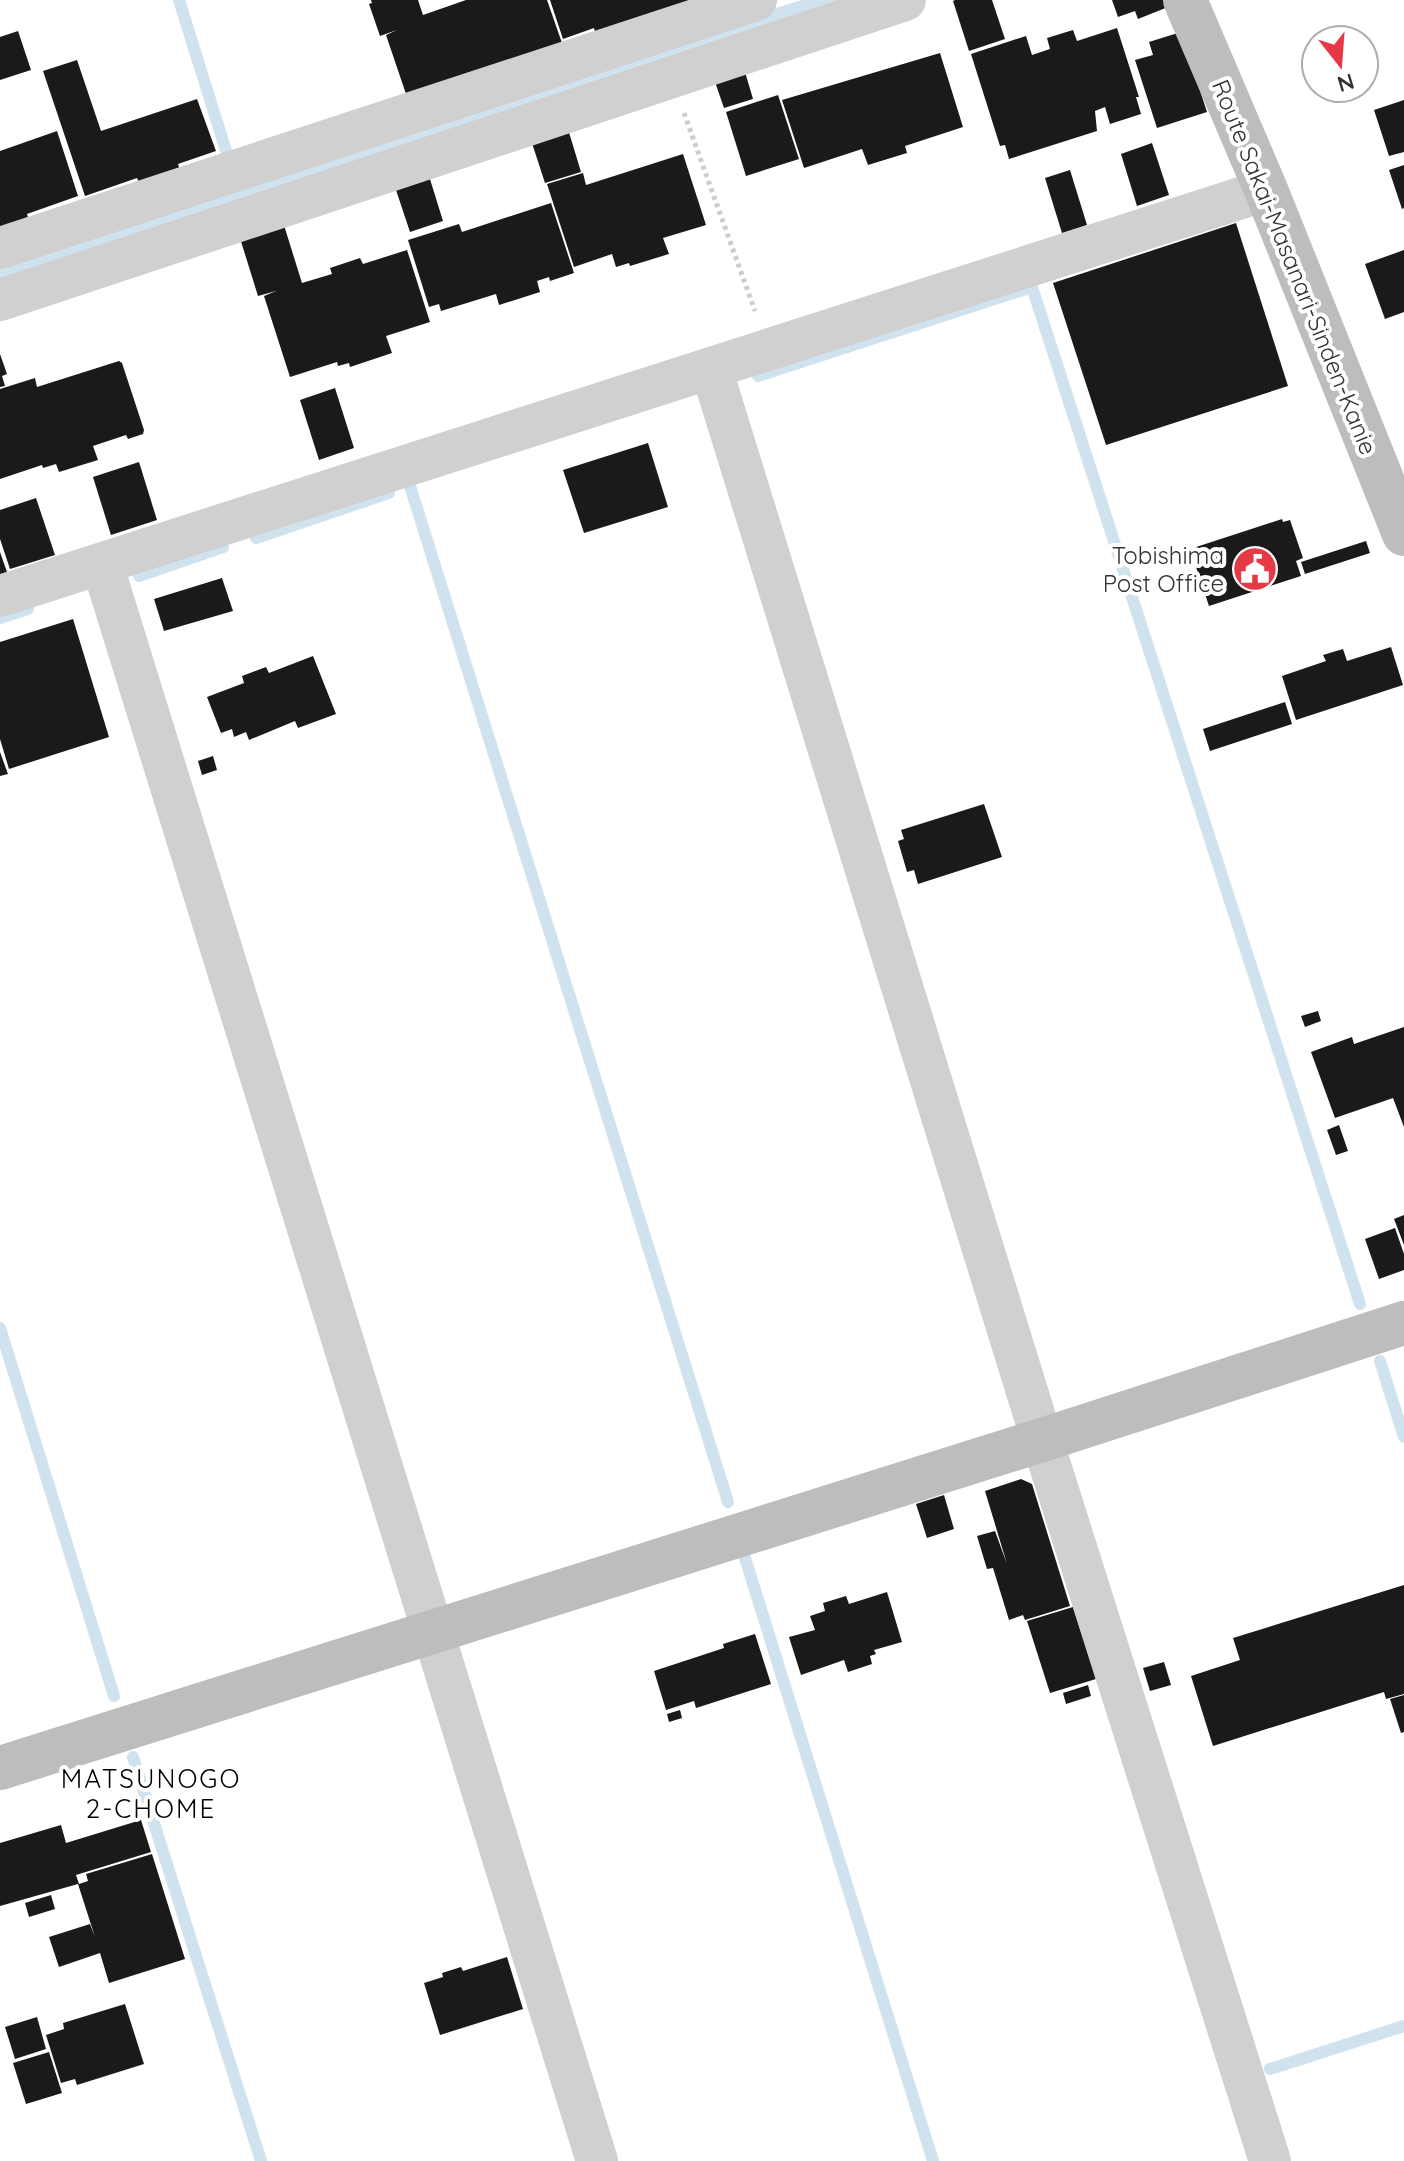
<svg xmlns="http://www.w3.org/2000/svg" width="1404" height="2161" font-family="Quicksand,sans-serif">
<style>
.water{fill:#cfe2ee}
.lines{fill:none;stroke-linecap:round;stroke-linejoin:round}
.stream{stroke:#cfe2ee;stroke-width:12}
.building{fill:#1a1a1a}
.path{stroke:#cdcdcd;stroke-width:5;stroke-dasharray:4 4;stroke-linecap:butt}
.street{stroke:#d0d0d0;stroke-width:42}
.secondary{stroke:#bdbdbd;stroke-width:44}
.labels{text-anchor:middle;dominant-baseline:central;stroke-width:8;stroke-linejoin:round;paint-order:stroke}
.street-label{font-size:24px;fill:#333;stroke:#fff}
.poi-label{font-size:24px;fill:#333;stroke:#fff;text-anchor:end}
.neighbourhood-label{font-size:26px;letter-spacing:2px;fill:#000;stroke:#fff}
</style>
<rect width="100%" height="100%" fill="#fff"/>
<path class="water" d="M801,0H862L0,282V263Z"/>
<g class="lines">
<g class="stream">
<path d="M179,0L227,154"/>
<path d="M758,376L1032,287L1360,1304"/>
<path d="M410,486L728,1502"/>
<path d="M256,538L389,493"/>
<path d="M139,576L223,547"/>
<path d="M0,618L28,609"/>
<path d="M0,1328L114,1696"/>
<path d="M1380,1361L1404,1437"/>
<path d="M745,1558L933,2161"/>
<path d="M133,1757L261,2161"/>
<path d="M1270,2069L1404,2026"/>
</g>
</g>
<g class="building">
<path d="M371,0H418L423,15L466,0H547L562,43L406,94L386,35L397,30L380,36L369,4L372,3Z"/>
<path d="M550,0H699L596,36L594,28L563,39Z"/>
<path d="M955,0H992L1005,39L969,51L953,1Z"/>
<path d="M1112,0H1165L1168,7L1138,19L1135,11L1118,17Z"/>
<path d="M1117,28L1139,97H1136L1141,114L1110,124L1105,107L1095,111L1097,131L1009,159L1005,145L1000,146L971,54L1026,36L1032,55L1050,49L1047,38L1073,30L1077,41Z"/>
<path d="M18,31L31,70L0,80V37Z"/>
<path d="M1181,32L1207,112L1157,128L1135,60L1153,55L1149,42Z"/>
<path d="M940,53L963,127L905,146L907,153L868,165L862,149L804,168L782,100Z"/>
<path d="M77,60L101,131L197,99L216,151L178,164L181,173L141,187L137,178L85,196L43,71Z"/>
<path d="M745,72L753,99L724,108L715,82Z"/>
<path d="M778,95L799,159L746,176L726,112Z"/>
<path d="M1404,100V152L1389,156L1374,110Z"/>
<path d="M568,129L581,172L545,183L531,140Z"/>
<path d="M57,131L78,196L27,214L30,224L0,234V151Z"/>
<path d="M1152,143L1169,195L1137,206L1121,154Z"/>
<path d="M683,154L706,225L663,238L669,254L630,266L629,263L616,267L612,254L574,267L547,184L583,173L586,185Z"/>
<path d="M1404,165V208L1402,209L1389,170Z"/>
<path d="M1070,170L1087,225L1062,233L1045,178Z"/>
<path d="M429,176L443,221L410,232L395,187Z"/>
<path d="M551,203L574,273L550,281L549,277L537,281L540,292L499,305L496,294L441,311L439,304L429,307L408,240L459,224L462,232Z"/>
<path d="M283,222L302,283L332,274L330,268L360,258L363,264L407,250L430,322L386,336L392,353L350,367L349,363L338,366L337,362L290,377L264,296L276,291L258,296L239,235Z"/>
<path d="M1236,223L1288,386L1106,445L1053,283Z"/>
<path d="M1404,250V312L1385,319L1365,264Z"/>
<path d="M0,354L7,374L2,376L5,386L0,387Z"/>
<path d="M119,361L122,363L144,430L143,434L128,439L126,435L93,446L98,460L59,472L56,464L43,468L42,465L0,479V389L35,378L37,387Z"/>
<path d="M335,388L354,448L319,460L300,400Z"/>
<path d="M648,443L668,507L584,533L563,470Z"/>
<path d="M139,462L157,520L111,535L93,477Z"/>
<path d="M36,498L55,555L10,569L0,539V510Z"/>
<path d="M1282,519L1283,522L1290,520L1303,558L1296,561L1301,576L1209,606L1190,549Z"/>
<path d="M1366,541L1370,553L1305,574L1301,562Z"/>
<path d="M0,552L7,572L0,575Z"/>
<path d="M222,578L233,611L164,631L154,599Z"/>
<path d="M73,619L109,737L9,769L0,739V642Z"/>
<path d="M1391,647L1403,685L1296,720L1282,676L1326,661L1323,655L1343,649L1347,661Z"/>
<path d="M313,656L336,714L298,728L295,721L249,740L246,732L234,737L232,729L221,733L207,697L244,683L242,676L266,667L269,673Z"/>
<path d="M1285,702L1292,724L1210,751L1203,729Z"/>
<path d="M0,752L8,774L0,776Z"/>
<path d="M213,756L217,770L202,775L198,761Z"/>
<path d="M984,804L1002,857L918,884L914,870L907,872L898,841L904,839L901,830Z"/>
<path d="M1318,1011L1321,1021L1305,1027L1301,1016Z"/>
<path d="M1404,1027V1127L1393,1098L1335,1118L1311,1052L1352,1037L1354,1044Z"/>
<path d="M1339,1125L1348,1151L1336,1155L1327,1130Z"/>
<path d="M1404,1215V1245L1394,1219Z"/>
<path d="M1395,1228L1404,1254V1270L1379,1279L1365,1239Z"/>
<path d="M1021,1479L1032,1484L1070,1606L1025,1620L1023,1615L1009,1620L993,1568L987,1569L977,1536L995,1531L1007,1564L985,1491Z"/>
<path d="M944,1495L954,1529L927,1538L916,1504Z"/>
<path d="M1404,1585V1694L1386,1699L1384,1692L1213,1746L1191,1676L1240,1660L1233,1638Z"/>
<path d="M887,1592L902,1642L874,1650L876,1654L870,1656L872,1664L848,1672L844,1660L801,1675L789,1637L815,1630L810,1616L825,1611L823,1603L846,1596L849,1604Z"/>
<path d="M1073,1607L1096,1679L1050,1693L1027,1621Z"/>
<path d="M755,1634L771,1684L696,1708L694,1701L666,1710L654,1671L724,1648L723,1644Z"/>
<path d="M1164,1662L1171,1685L1150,1691L1143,1668Z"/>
<path d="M1088,1685L1091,1696L1066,1704L1063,1693Z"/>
<path d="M1404,1695V1732L1401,1733L1390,1699Z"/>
<path d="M680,1710L682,1718L669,1722L667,1714Z"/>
<path d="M141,1820L151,1852L76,1875L79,1884L88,1881L86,1874L152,1854L185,1959L109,1983L100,1953L59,1967L49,1937L90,1924L95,1937L78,1884L0,1906V1843L61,1825L66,1843Z"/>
<path d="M51,1895L55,1909L29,1917L25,1903Z"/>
<path d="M507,1957L523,2009L440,2035L424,1983L443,1977L442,1973L461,1967L463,1971Z"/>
<path d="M125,2004L144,2064L77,2085L75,2079L61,2083L46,2035L64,2029L63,2023Z"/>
<path d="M37,2017L46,2049L15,2059L5,2027Z"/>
<path d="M49,2052L62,2093L26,2104L13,2063Z"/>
</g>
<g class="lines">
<path class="path" d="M684,113L755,311"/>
<g class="street">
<path d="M0,248L756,0"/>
<path d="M0,300L905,0"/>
<path d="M711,368L1042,1440L1270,2161"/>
<path d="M102,564L597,2161"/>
<path d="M0,596L1266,190"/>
</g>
<g class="secondary">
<path d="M1185,0L1266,190L1404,534"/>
<path d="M0,1768L1042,1440L1404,1323"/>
</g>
</g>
<defs>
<g id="civic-disc" transform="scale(2.3)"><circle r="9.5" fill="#e63946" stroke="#fff"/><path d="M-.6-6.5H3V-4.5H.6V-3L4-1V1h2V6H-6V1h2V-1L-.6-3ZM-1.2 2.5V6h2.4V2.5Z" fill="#fff"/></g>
</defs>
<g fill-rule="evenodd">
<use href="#civic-disc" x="1255" y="569"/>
</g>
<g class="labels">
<g class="street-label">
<text transform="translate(1295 267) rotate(68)">Route Sakai-Masanari-Sinden-Kanie</text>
</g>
<g class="poi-label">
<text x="1224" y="555">Tobishima<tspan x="1224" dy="28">Post Office</tspan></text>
</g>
<g class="neighbourhood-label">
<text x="151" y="1778">MATSUNOGO<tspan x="151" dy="30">2-CHOME</tspan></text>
</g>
</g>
<g transform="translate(1340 64) rotate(163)"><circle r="38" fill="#ffffff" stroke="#adadad" stroke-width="2"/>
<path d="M0-6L14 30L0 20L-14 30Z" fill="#e63946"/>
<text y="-12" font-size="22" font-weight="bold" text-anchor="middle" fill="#333333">N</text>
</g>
</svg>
